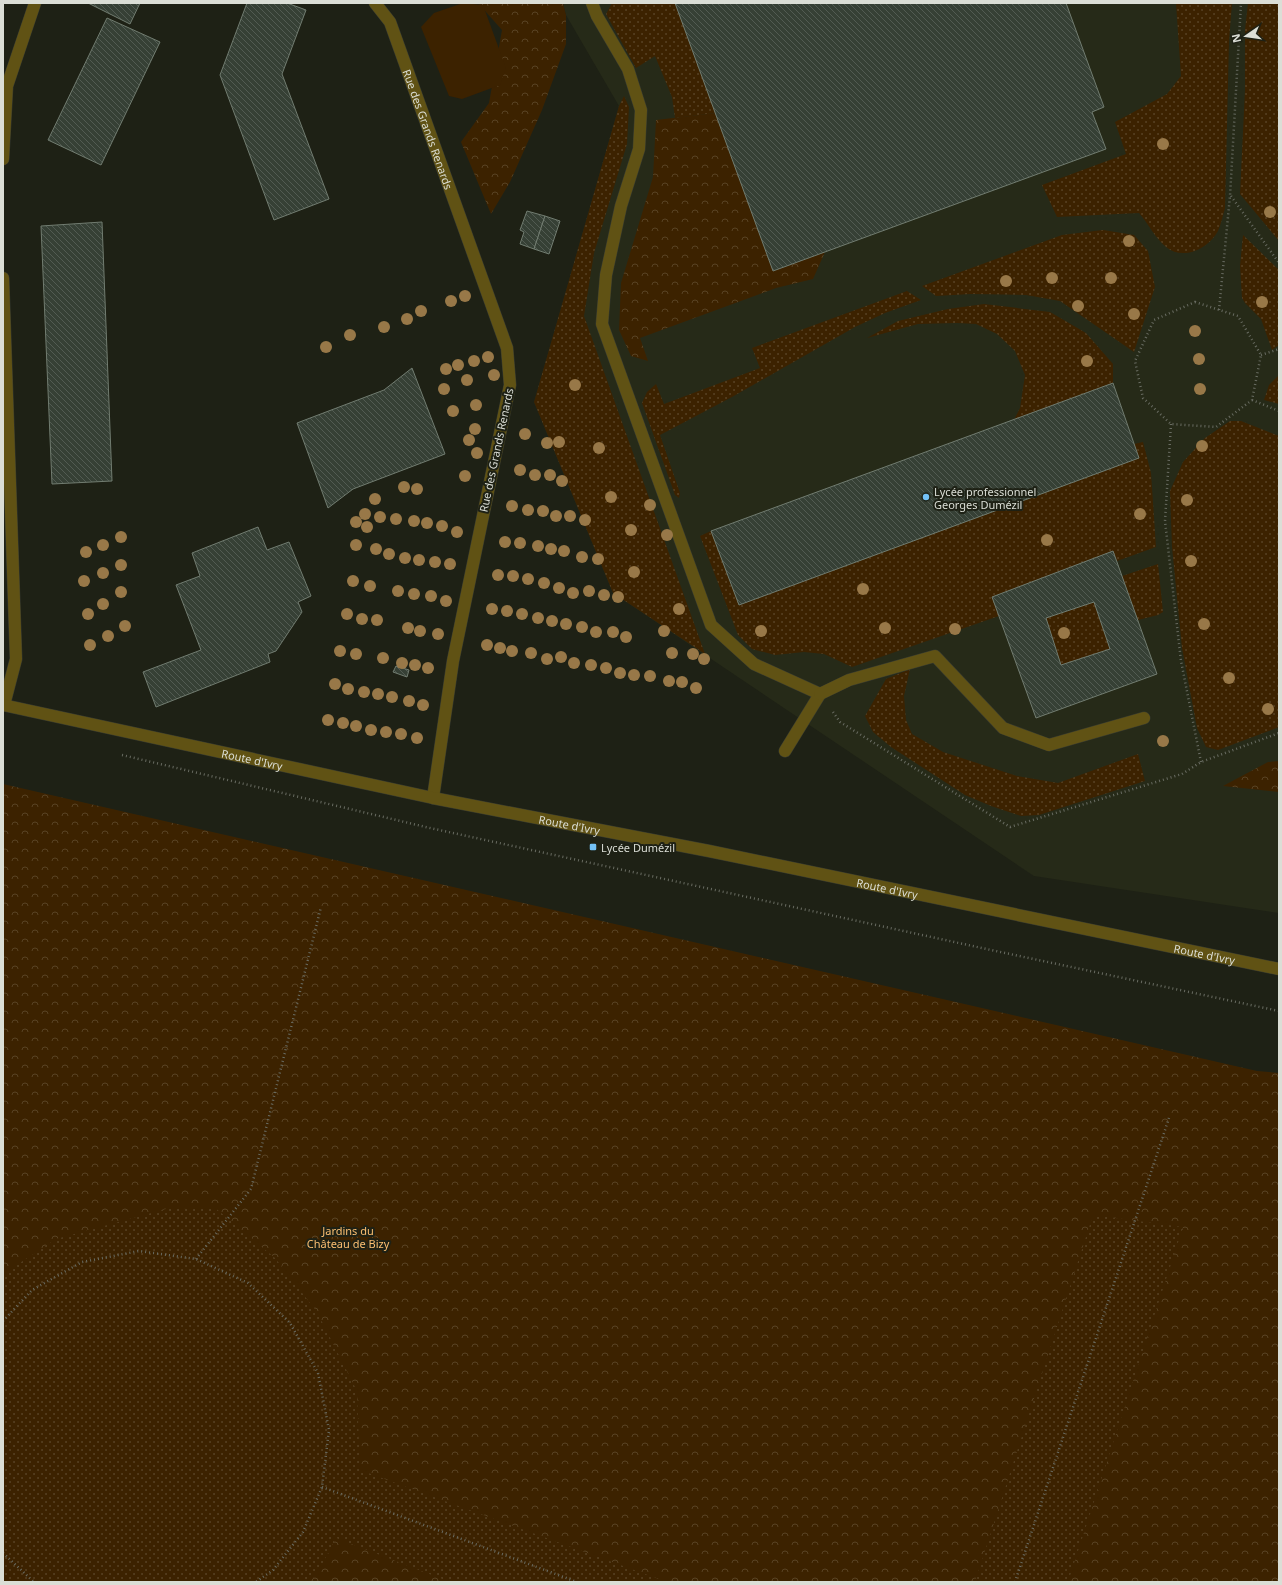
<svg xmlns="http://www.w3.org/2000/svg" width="1282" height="1585" font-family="'Noto Sans',sans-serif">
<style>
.built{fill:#262a18}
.grass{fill:url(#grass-dots)}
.forest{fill:url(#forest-crowns)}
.pitch{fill:#3c2200}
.building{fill:url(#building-back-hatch);stroke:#717c70;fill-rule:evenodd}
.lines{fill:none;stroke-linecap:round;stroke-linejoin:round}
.minor-casing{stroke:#383b30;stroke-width:13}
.path{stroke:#696c62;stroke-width:2.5;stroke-dasharray:1 3;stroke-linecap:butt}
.minor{stroke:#605214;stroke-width:12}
.tree{fill:#987848}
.poi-dot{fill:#73c1f6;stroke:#1e2115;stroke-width:1.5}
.labels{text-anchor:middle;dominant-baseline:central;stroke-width:4;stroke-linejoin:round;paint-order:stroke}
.street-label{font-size:11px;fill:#dbded6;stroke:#1e2115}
.poi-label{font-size:11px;fill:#dbded6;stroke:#1e2115;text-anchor:start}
.park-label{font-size:11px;fill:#fcbf71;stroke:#1e2115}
</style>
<defs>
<pattern id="grass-dots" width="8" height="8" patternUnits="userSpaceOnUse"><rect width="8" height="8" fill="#3c2200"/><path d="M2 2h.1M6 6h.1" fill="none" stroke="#584224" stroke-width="1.8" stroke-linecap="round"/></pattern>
<pattern id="forest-crowns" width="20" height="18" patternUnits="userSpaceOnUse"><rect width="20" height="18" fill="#3c2200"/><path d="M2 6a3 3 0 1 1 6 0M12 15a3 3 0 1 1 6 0" fill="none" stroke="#584224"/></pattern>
<pattern id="building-back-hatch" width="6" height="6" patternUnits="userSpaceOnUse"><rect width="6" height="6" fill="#364035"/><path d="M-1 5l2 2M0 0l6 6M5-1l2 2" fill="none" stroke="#525b52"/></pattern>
</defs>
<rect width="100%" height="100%" fill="#1e2115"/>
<path class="built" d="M563,3H1279V913L1034,876L613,593L534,402L619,106L566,15Z"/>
<g class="grass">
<path d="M612,3H675L716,113L675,118L672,97L655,56L636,68L606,14Z"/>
<path d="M1176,3H1232L1229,41L1225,208C1223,215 1221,224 1218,231C1208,249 1183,261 1166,247C1155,238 1148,223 1139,213L1057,217L1042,185L1126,154L1115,122L1167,94L1181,76Z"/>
<path d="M1248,3H1279V241L1240,194L1245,90V30Z"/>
<path d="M624,96L629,107L627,144L594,253L584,316L705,654L613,593L534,402L619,106Z"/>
<path d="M1103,230L1134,235L1148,251L1155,287L1134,352L1060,301L1026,295L971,294L936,296L922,286L1062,235Z"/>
<path d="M1243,235L1279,270V345L1272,350L1261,319L1245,303L1242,298L1240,266Z"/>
<path d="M907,291L921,300L885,313L855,327L732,397L660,435L680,493L679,498L675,495L642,403L647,392L656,384L664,404L760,368L752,348Z"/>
<path d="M984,304L1050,312L1086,333L1113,364V383L1014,420L1020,408L1025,375L1015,351L997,334L976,324L957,323L918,324L867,338L898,321L948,309Z"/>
<path d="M1279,375V404L1264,400L1269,385Z"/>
<path d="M1230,421H1241L1279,436V727L1218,750L1206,747L1197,728L1182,648L1172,547L1170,491L1183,462L1205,438Z"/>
<path d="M1143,442L1151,473L1156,547L1117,561L1113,551L992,597L999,616L852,667L824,654L804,652L775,655L752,649L738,635L700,536L711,531L739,605L1139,458L1134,444Z"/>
<path d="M1158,564L1163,612L1158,615L1138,620L1122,576Z"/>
<path d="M1094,602L1110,649L1061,665L1046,618Z"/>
<path d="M910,669L904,696L906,720L912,734L943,752L1017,776L1058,783L1138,754L1145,781L1039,815L1021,816L991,806L965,795L891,747L873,732L865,716L886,679Z"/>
<path d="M3,804L1266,1092L1279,1582H3Z"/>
</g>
<g class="forest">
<path d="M478,3H563L566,15V44L542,110L510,182L491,214L461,142L489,103L502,30Z"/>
<path d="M716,113L773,271L825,252L813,279L776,288L640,338L648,361L631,356L619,330L621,283L653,177L656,120Z"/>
<path d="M1279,761V792L1223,786L1268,762Z"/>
<path d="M3,784L1257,1071L1279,1073V1582H1068L1183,1227L1093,1215L975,1582H667L360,1470L357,1391L317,1312L275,1258L214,1207L166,1209L56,1239L3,1274Z"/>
<path d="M336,1538L450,1582H310L319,1570Z"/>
</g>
<path class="pitch" d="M463,3L483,5L506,68L500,85L462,99L449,96L421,27L434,13Z"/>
<g class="building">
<path d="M88,3H140L130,24Z"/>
<path d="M247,3H287L306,10L282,74L329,199L274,220L220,75Z"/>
<path d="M675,3H1066L1104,107L1092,112L1106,149L773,271Z"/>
<path d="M107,18L160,42L101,165L48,140Z"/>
<path d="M527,211L545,216L534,249L520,244L524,232L520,230Z"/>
<path d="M545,216L560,221L549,254L534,249Z"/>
<path d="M102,222L112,481L52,484L41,226Z"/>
<path d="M412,368L445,454L353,489L328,508L297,423L384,390Z"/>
<path d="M1113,383L1139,458L739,605L711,531Z"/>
<path d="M258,527L267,550L289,542L311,596L298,602L302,612L276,651L268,654L270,662L156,707L143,672L201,650L176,585L200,576L192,553Z"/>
<path d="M1113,551L1157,674L1036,718L992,597ZM1094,602L1110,649L1061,665L1046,618Z"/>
<path d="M396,666L409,670L407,677L393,672Z"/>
</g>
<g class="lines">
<g class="minor-casing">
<g id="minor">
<path id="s1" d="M375,3L390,22L507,348L510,385L453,661L433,798"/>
<path d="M592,3L597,16L628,69L641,110L639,149L621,206L606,275L602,324L711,625L754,664L820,694L785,751"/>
<path d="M3,159L7,86L35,3"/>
<path d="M3,278L16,659L4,705"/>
<path d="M820,694L849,680L935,656L1003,728L1049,745L1144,718"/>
<path id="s2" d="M3,705L433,798L709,851L1279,969"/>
</g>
</g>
<g class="path">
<path d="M1231,196L1279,263"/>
<path d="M1195,302L1238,316L1261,355L1252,400L1216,427L1171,424L1143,398L1135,361L1154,320Z"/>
<path d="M1219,310L1230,196L1241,3"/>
<path d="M1261,355L1279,349"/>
<path d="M1252,400L1279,411"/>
<path d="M1171,424L1165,521L1181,661L1201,762"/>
<path d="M833,712L840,722L1010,827L1182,774L1201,762L1279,733"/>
<path d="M122,755L430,828L991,950L1279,1011"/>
<path d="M196,1259L251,1189L321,907"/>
<path d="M3,1321L32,1290L82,1262L139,1251L196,1259L248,1283L290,1323L318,1373L329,1430L322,1487L303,1532L273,1570L256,1582"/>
<path d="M322,1487L577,1582"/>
<path d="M3,1553L34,1582"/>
<path d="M1015,1582L1169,1118"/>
</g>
<use href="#minor" class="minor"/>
</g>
<g class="tree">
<circle cx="1163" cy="144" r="6"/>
<circle cx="1270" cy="212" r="6"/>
<circle cx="1129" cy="241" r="6"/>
<circle cx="1052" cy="278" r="6"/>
<circle cx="1111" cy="278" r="6"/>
<circle cx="1006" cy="281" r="6"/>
<circle cx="465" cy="296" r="6"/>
<circle cx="451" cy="301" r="6"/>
<circle cx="1262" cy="302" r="6"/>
<circle cx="1078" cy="306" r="6"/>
<circle cx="421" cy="311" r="6"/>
<circle cx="1134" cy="314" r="6"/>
<circle cx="407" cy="319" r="6"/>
<circle cx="384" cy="327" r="6"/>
<circle cx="1195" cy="331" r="6"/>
<circle cx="350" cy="335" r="6"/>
<circle cx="326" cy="347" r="6"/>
<circle cx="488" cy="357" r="6"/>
<circle cx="1199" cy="359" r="6"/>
<circle cx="474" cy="361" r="6"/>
<circle cx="1087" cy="361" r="6"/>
<circle cx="458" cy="365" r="6"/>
<circle cx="446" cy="369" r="6"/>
<circle cx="494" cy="375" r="6"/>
<circle cx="467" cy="380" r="6"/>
<circle cx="575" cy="385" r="6"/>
<circle cx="444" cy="389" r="6"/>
<circle cx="1200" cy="389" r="6"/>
<circle cx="476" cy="405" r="6"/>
<circle cx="453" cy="411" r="6"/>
<circle cx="475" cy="429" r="6"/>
<circle cx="525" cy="434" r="6"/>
<circle cx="469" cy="440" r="6"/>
<circle cx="559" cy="442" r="6"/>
<circle cx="547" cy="443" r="6"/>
<circle cx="1202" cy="446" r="6"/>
<circle cx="599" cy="448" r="6"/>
<circle cx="477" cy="453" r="6"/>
<circle cx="520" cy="470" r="6"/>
<circle cx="535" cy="475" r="6"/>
<circle cx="550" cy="475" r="6"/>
<circle cx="465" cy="476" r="6"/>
<circle cx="562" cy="481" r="6"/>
<circle cx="404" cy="487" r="6"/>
<circle cx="417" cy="489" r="6"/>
<circle cx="611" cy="497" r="6"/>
<circle cx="375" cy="499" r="6"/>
<circle cx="1187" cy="500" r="6"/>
<circle cx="650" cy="505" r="6"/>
<circle cx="512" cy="506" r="6"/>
<circle cx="528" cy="510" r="6"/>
<circle cx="543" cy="511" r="6"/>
<circle cx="365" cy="514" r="6"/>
<circle cx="1140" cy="514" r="6"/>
<circle cx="556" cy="516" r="6"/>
<circle cx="570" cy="516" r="6"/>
<circle cx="380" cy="517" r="6"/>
<circle cx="396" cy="519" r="6"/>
<circle cx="585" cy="520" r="6"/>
<circle cx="414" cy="521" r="6"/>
<circle cx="356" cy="522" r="6"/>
<circle cx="427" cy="523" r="6"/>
<circle cx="442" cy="526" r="6"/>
<circle cx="367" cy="527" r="6"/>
<circle cx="631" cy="530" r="6"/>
<circle cx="457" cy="532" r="6"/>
<circle cx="667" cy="535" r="6"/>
<circle cx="121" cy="537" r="6"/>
<circle cx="1047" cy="540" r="6"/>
<circle cx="505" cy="542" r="6"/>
<circle cx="520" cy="543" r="6"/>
<circle cx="103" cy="545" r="6"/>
<circle cx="356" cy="545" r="6"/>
<circle cx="538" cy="546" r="6"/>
<circle cx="376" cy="549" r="6"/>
<circle cx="551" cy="549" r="6"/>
<circle cx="564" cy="551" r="6"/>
<circle cx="86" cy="552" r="6"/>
<circle cx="389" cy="554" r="6"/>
<circle cx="582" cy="557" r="6"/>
<circle cx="405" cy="558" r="6"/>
<circle cx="598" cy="559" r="6"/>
<circle cx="419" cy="560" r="6"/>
<circle cx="1191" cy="561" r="6"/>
<circle cx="435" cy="562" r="6"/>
<circle cx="450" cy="564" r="6"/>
<circle cx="121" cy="565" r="6"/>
<circle cx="634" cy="572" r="6"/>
<circle cx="103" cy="573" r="6"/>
<circle cx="498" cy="575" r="6"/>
<circle cx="513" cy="576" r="6"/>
<circle cx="528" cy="579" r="6"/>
<circle cx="84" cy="581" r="6"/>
<circle cx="353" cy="581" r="6"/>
<circle cx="544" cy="583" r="6"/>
<circle cx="370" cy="586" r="6"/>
<circle cx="559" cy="588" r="6"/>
<circle cx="863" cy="589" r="6"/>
<circle cx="398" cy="591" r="6"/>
<circle cx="589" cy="591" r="6"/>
<circle cx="121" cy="592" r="6"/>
<circle cx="573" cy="593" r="6"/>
<circle cx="414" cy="594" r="6"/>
<circle cx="604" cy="595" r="6"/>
<circle cx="431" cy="596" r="6"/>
<circle cx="618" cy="597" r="6"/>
<circle cx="446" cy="601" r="6"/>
<circle cx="103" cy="604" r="6"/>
<circle cx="492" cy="609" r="6"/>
<circle cx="679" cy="609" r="6"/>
<circle cx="507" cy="611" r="6"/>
<circle cx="88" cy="614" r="6"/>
<circle cx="347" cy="614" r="6"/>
<circle cx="522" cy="614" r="6"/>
<circle cx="538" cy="618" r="6"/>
<circle cx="362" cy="619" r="6"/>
<circle cx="377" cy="620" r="6"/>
<circle cx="552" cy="621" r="6"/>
<circle cx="566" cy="624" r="6"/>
<circle cx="1204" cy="624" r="6"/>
<circle cx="125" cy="626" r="6"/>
<circle cx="582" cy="627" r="6"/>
<circle cx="408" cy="628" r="6"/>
<circle cx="885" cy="628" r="6"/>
<circle cx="955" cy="629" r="6"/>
<circle cx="420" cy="631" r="6"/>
<circle cx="664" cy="631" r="6"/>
<circle cx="761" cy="631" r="6"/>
<circle cx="596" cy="632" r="6"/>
<circle cx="613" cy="632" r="6"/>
<circle cx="1064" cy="633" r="6"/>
<circle cx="438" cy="634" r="6"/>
<circle cx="108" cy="636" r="6"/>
<circle cx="626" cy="637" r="6"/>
<circle cx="90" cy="645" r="6"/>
<circle cx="487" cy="645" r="6"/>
<circle cx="500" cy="648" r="6"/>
<circle cx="340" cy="651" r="6"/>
<circle cx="512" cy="651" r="6"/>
<circle cx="531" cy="653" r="6"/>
<circle cx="672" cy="653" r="6"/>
<circle cx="356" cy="654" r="6"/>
<circle cx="693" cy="654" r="6"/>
<circle cx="561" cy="657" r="6"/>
<circle cx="383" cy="658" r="6"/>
<circle cx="547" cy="659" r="6"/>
<circle cx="704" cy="659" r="6"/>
<circle cx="402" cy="663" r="6"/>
<circle cx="574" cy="663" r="6"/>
<circle cx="415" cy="665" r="6"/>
<circle cx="591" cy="665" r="6"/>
<circle cx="428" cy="668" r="6"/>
<circle cx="606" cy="668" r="6"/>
<circle cx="620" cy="673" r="6"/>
<circle cx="634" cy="675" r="6"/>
<circle cx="650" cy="676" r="6"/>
<circle cx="1229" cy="678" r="6"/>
<circle cx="669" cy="681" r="6"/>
<circle cx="682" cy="682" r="6"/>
<circle cx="335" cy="684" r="6"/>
<circle cx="696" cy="688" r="6"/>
<circle cx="348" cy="689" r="6"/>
<circle cx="364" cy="692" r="6"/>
<circle cx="378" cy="694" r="6"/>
<circle cx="392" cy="697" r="6"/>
<circle cx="409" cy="701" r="6"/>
<circle cx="423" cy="705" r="6"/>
<circle cx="1268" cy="709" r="6"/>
<circle cx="328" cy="720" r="6"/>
<circle cx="343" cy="723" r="6"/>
<circle cx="356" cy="726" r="6"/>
<circle cx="371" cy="730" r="6"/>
<circle cx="386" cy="732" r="6"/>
<circle cx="401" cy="734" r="6"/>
<circle cx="417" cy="738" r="6"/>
<circle cx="1163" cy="741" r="6"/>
</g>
<g class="poi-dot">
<circle cx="926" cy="497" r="4"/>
<rect x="589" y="843" width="8" height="8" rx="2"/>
</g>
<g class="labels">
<g class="street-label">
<text stroke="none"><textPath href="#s1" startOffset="138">Rue des Grands Renards</textPath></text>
<text transform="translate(496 450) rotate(-78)">Rue des Grands Renards</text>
<text stroke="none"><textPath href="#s2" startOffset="255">Route d'Ivry</textPath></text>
<text stroke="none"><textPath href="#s2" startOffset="579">Route d'Ivry</textPath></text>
<text stroke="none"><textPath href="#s2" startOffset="903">Route d'Ivry</textPath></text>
<text stroke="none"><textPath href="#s2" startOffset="1227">Route d'Ivry</textPath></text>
</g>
<g class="poi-label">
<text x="934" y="491">Lycée professionnel<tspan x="934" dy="13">Georges Dumézil</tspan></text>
<text x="601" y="847">Lycée Dumézil</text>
</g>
<g class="park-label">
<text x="348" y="1230">Jardins du<tspan x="348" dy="13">Château de Bizy</tspan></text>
</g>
</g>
<rect width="1282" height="1585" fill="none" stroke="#dbded6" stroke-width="8"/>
<g transform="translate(1246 36) rotate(257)" stroke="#1e2115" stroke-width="3" paint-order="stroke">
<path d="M0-3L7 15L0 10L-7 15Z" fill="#dbded6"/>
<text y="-6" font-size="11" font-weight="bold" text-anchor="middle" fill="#dbded6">N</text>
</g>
</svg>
